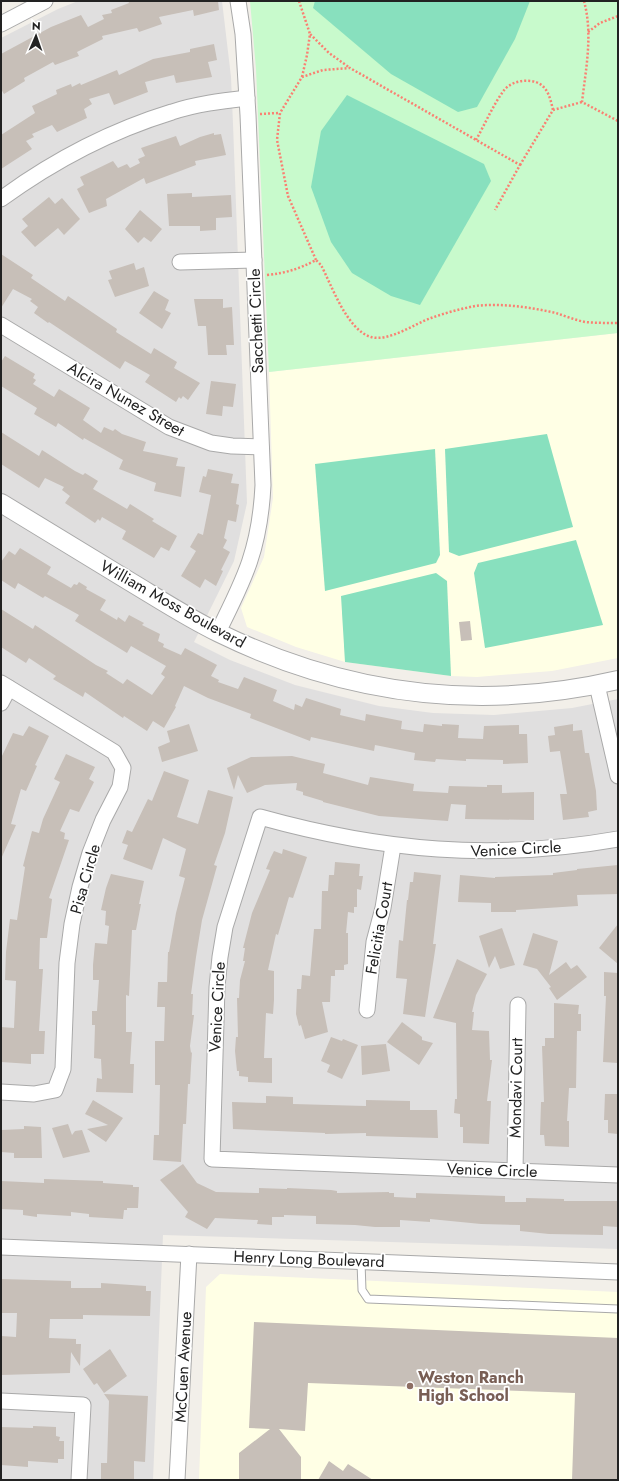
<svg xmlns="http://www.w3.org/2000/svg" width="619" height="1481" font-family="Jost,sans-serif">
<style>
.residential{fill:#e0dfdf}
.education{fill:#ffffe5}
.park{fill:#c8facc}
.pitch{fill:#88e0be}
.building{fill:#c7bfb8}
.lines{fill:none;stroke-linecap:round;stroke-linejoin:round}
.service-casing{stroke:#a9a9a9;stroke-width:9}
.minor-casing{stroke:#a9a9a9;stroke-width:17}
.tertiary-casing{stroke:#a9a9a9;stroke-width:20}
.path{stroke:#fa8072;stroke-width:2.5;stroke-dasharray:2 2;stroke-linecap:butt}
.service{stroke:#fff;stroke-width:7}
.minor{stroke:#fff;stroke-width:15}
.tertiary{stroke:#fff;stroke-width:18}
.education-dot{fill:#8d6e63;stroke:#fff;stroke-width:1.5}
.labels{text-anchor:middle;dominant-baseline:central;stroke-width:3.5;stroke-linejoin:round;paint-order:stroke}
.street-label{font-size:16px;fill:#222;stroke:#fff}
.education-label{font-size:16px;font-weight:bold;fill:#785e54;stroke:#fff;text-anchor:start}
</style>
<rect width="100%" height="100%" fill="#f2efe9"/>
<path class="residential" d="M78,1H222L231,77L233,124L247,503L234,561L194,642L230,660L295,685L379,706L433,713L494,715L572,708L618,699V1249L163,1235L153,1480H1V38L58,9Z"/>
<g class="education">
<path d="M618,333V658L552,671L477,677L451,676L345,662L296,647L247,627L241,608L264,557L273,498L269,372Z"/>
<path d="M220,1274L618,1292V1480H199L206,1287Z"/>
</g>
<path class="park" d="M250,1H618V333L269,372L256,69Z"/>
<g class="pitch">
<path d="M315,1H530L515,39L477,107L458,112L391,74L313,8Z"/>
<path d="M347,95L484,164L491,181L420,305L391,296L352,273L331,242L311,187L321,131Z"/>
<path d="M547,434L573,527L459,556L449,552L445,449Z"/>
<path d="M435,449L440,555L436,563L325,591L315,464Z"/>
<path d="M576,540L603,625L485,648L474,573L478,563Z"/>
<path d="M436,573L447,581L451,676L345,662L341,596Z"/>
</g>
<g class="building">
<path d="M128,1H218L219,10L194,16L193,10L159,17L162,24L139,32L137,28L102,36L103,39L77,52L79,56L55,65L53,62L24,78L25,81L4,94L1,89V54L51,27L81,15L88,27L104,19L102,15L112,13L111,10L129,3Z"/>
<path d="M214,44L217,60L208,62L212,77L176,83L174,75L145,82L148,92L114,105L109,93L89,99L92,104L84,109L87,118L57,132L52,125L32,134L34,137L26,141L32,149L1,169V135L35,113L32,106L57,94L56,90L71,84L72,87L80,83L81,85L117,70L119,75L153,59L190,52V49Z"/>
<path d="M214,133V135L221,134L226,155L195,161L196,165L146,184L144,178L106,199L107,206L89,213L77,189L84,185L80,177L113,161L118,168L127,164L130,168L140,163L138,159L145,156L141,148L176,136L180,146L200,137Z"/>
<path d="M192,193V197L231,195L232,217L216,218V230L200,231V226H169L167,194Z"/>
<path d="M49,197L55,204L62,198L80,219L64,235L58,228L35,247L21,232L28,226L22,219Z"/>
<path d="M140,210L162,229L151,242L144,237L138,243L125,229Z"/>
<path d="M1,254L33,275L31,278L65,301L68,296L117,329L116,332L151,354L154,348L177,362L174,368L200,383L188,400L183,396L181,399L179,397L176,402L145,382L150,375L125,361L120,369L49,322L48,323L34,313L38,307L30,301L32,299L13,289L1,308Z"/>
<path d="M134,263L136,270L144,267L149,286L115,297L108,280L112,279L109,271Z"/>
<path d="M154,291L169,300L165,310L171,313L162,329L139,313Z"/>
<path d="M194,299H223V308L232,307L234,345H226L227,355H208L206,326H198Z"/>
<path d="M5,356L35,374L33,378L36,380L33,384L54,397L59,389L90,408L83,420L101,433L104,427L113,431L115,429L122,434L146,442L143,451L178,458L176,466L185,467L181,497L154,491L156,483L119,469L123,460L84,438L83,440L58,423L56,427L34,414L37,408L1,386V362Z"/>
<path d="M211,381L236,384L233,407L223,406L222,416L206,414Z"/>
<path d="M1,432L39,456L42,450L75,471L83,475L85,473L98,481L93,489L127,509L130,504L154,519L152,521L177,536L169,551L161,547L154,558L122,539L126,531L102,517L100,521L98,519L95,523L65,503L70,496L62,490L64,487L45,478L39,488L1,464Z"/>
<path d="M208,469L233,474L231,483L239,484L236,504L239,505L236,522L228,520L224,538L227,540L223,548L230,552L221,570L223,571L216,586L205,579L200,588L181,576L196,551L190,547L198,533L203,535L211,495L199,492L203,476L206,477Z"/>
<path d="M20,548L51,567L47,574L71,588L74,584L77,585L79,582L87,587L86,589L106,600L100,610L117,620L118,617L125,622L129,615L144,623L142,625L160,634L158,641L164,644L163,647L181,655L185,648L217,665L211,676L219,680L218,682L238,689L244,677L277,690L273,701L294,710L295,704L302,707L306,698L341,709L340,715L365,721L366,714L402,721L401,729L423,732L424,724L442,726V724L459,725L458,738L483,739L484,726L519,725V734H527L528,763L503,764V760L466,759V761L436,759L435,762L414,760L415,753L375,745L374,751L311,737L310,741L250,718L251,714L208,698L184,686L175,706L176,707L164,728L153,721L147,731L124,716L123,718L85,692L83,697L53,679L56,676L29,658L26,663L1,647V609L33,629L35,625L96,665L108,671L106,673L123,684L127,679L152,695L165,677L161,674L166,666L131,646L127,653L75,621L79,615L45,596L43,598L18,583L15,589L1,580V562L9,551L15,555Z"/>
<path d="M470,621L472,640L461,641L459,622Z"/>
<path d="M189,724L198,751L162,762L158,747L170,742L167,731Z"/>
<path d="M573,724V731L582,730L585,753H589L596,791L597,810L588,812L589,817L563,820L560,794H567L560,751L550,752L548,736L555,735L554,727Z"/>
<path d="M29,726L49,736L35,765L37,766L26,791L21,789L11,824L16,825L1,859V758L13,733L23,736Z"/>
<path d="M66,754L95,767L89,779L94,782L79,812L70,809L60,831L65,833L64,839L69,840L49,898L52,899L47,938H40L39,969H43L39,1031H45L44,1054H31V1064L1,1062V1027L14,1028L16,981L5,980L6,952L10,919L17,920L25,867L23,866L32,831L39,833L43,819L60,782L54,779Z"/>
<path d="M292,756L325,764L323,773L368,785L370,777L414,784L413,791L448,793L449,786L487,787V785H502V793L534,792V820L465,819L466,805L451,804L448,821L379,816L323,802V801L303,795V792L296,790L297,783L265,785L247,793L238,775L234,790L227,768L251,757Z"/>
<path d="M164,771L189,780L177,817L198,824L208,790L233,797L225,833L214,865L217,866L202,920L196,957L191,994H193L192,1015H194L190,1046L191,1053L192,1052L191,1066L190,1084H188L186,1124H183L181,1162L153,1160L154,1135H159L160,1085H155V1041H164L165,1007H157L158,982H167L168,952H169L176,913L185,878L179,876L186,849L163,838L152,870L123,859L128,845L122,843L127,830L132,832L148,799L152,801Z"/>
<path d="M283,849L307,857L293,898L289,897L278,935L276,934L268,970L274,971V1000L273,1014L266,1013L264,1058H272V1083L248,1082V1077L239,1076V1071H237L235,1051L236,1037H238L237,998H239L240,980L245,961H243L245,948H243L252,913L270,870L266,869L271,857L274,851L282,854Z"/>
<path d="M335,862L360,864L359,876H363L361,890L357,889V907H354V913L348,912L346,933H348V964L344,965V970H335V976H331L330,1002H322L328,1032L305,1039L301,1025L299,1026L296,1014L297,989H301L302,975L310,976L314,929H321L322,891H328L329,875H334Z"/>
<path d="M618,865V894L577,895L578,906L516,910V912H491V903L458,902L460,875L495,878V877L553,875V873L577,870V869Z"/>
<path d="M414,872L441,875L433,944H436L425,1017L403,1014L407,979L396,978L399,940L403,941L407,900H408L410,882H413Z"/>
<path d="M111,874L144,881L139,904H141L136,930H132L129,996L126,995V1032H132L130,1064H134L133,1093L96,1092L97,1078L102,1079L101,1059L94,1058L95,1025H92V1011H97L99,980H93V965L95,943L107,944L109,926L105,925L106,911L101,910L106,888Z"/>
<path d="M618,924V964L599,948Z"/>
<path d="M502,928L515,965L500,969L495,956L489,968L479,936Z"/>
<path d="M533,933L558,941L549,975L566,962L571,969L577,965L587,977L557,1000L549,988L551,987L537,969L523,965Z"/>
<path d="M457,959L487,974L476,995L472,1012H474L472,1030L489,1031L490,1060H492L487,1101H491L489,1144L463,1143V1127H460V1114L454,1113L455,1099H457L456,1023L433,1018Z"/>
<path d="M604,972L618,973V1063L603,1062L606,996H604Z"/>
<path d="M554,1003L579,1005L578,1014H581V1031H577L576,1088H569L567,1121H569V1147L545,1146L544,1135H540L541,1102H544L542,1046H545V1038H554Z"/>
<path d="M402,1022L422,1037V1040L433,1043L419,1065L387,1042Z"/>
<path d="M331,1037L342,1041L343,1039L358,1045L342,1079L327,1072L330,1065L321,1061Z"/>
<path d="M386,1044L390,1071L362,1075L361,1046Z"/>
<path d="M605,1094H618V1134L608,1133V1120H604Z"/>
<path d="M266,1096L293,1097V1104L366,1106V1100L410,1101V1110H437L438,1138L366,1136V1133L325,1134V1133L233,1129L232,1102L266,1103Z"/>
<path d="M93,1100L123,1118L106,1142L87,1129L108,1125L85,1114Z"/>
<path d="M68,1124L72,1135L75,1131L82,1130L90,1152L63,1158L52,1128Z"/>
<path d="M24,1126L41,1127L42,1158H14V1153L1,1152V1130L24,1129Z"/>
<path d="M183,1164L197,1183L216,1192L259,1193V1188L287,1189V1188L331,1190L337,1191V1193L389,1192V1193H394V1197L416,1198V1193L505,1196V1202H526V1198L564,1199V1201H618V1227L603,1226V1235L549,1234L520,1231V1225L481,1224L430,1219V1222L400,1220V1227H375L355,1225L316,1224V1216L284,1215V1217H272V1225L257,1224L258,1220L215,1218L207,1229L185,1217L188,1212L160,1180Z"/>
<path d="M44,1179L103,1181V1183L133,1185V1187H139L138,1208H127V1210H124L123,1219L89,1217V1214L71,1212V1216L37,1214V1217L23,1215V1210L1,1209V1181L44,1183Z"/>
<path d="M1,1279L71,1281V1288H101V1283L146,1286V1291H151L150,1316L83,1315V1319H50L49,1338L76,1339V1344H81L80,1366L71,1352L70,1373L1,1375V1336L16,1337L17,1313H1Z"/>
<path d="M254,1322L618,1338V1480H572L575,1393L308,1383L305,1431L279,1429L301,1457V1480H239V1453L270,1429L249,1428Z"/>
<path d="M110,1349L127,1376L104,1393L97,1383L94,1385L83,1369Z"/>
<path d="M104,1394L148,1396L145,1462L134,1461V1480H101V1463H107L109,1401Z"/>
<path d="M33,1426L56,1427V1436L60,1437L59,1441H64V1459H58V1463L28,1461V1467L1,1465V1427L33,1428Z"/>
<path d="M329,1461L343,1471L348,1464L373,1480H318Z"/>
</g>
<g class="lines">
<g class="service-casing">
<path id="service" d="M361,1262L362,1290L368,1299L618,1309"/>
</g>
<g class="minor-casing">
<g id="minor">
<path d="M1,24L45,1"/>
<path d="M1,199C53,161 110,131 172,112C196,104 221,101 247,98"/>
<path d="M180,262L254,260"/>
<path d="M1,325L169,427L211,443L232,446L261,447"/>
<path d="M218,632C245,578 260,548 263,485L248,115L243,34L238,1"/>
<path d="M1,683L114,752L123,768L120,787L103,820L90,853L80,887L72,924L67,963L63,1069L55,1090L34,1094L1,1092"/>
<path d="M597,685L618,776"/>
<path d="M1,703L9,688"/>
<path d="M618,839C493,861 382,851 260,817L225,927L220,957L217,987L212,1159L618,1175"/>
<path d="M367,1010L374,942L383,908L393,846"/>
<path d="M515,1171L518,1005"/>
<path d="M1,1247L618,1272"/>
<path d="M1,1401L83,1405L79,1480"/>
<path d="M177,1480L189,1254"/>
</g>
</g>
<g class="tertiary-casing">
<path id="tertiary" d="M1,503C44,529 87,555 129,581C159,599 188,618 219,633C346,695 480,712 618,680"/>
</g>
<g class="path">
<path d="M299,1L310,34"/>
<path d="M584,1C593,34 586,68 582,102L618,121"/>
<path d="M588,32L600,23L618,16"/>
<path d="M302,77L307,55L310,34L329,53L350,68"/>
<path d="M260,114L279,113"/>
<path d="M476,140C485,124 494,103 505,89C512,82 522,80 531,81C547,83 550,97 553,110"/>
<path d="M520,165L553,110L582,102"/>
<path d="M316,260L288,196L277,140L280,113L302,77L323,70L350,68L520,165L495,210"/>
<path d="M267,275C286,273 299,269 316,260L321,265C332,286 347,330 371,337C389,342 414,324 431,318C445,313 460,309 475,306C501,303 529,307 556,313C565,316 575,320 585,322C596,323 607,323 618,323"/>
</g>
<use href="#service" class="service"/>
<use href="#minor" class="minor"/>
<use href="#tertiary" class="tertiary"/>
</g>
<circle class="education-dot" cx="410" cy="1386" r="4"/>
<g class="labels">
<g class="street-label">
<text transform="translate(256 321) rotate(-92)">Sacchetti Circle</text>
<text transform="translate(126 399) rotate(30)">Alcira Nunez Street</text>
<text transform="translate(173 604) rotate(29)">William Moss Boulevard</text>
<text transform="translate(516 849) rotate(-3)">Venice Circle</text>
<text transform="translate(85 879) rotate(-74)">Pisa Circle</text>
<text transform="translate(379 928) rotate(-80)">Felicitia Court</text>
<text transform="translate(217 1007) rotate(-87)">Venice Circle</text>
<text transform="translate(516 1088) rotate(-89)">Mondavi Court</text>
<text transform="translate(492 1170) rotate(2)">Venice Circle</text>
<text transform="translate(309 1259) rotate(2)">Henry Long Boulevard</text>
<text transform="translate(183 1367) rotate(-87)">McCuen Avenue</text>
</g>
<g class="education-label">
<text x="418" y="1377">Weston Ranch<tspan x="418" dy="18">High School</tspan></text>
</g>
</g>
<rect width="619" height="1481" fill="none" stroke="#222222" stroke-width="4"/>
<g transform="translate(36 36) rotate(2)" stroke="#ffffff" stroke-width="3" paint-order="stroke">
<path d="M0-3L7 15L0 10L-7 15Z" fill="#222222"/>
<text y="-6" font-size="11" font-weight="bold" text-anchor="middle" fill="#222222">N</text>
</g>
</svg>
